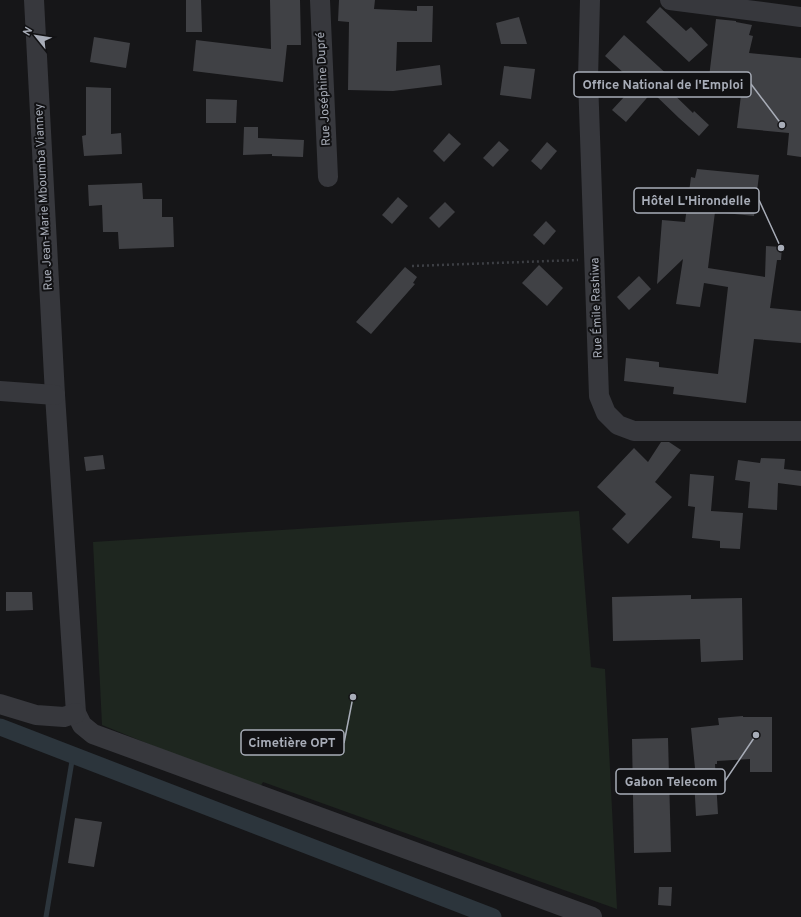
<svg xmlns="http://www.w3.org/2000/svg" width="801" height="917" font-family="Overpass,sans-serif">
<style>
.green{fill:#1e261f}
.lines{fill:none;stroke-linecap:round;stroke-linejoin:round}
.stream{stroke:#2c353c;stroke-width:5}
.canal{stroke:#2c353c;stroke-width:17}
.building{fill:#404145}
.path{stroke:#3d3f44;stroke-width:2.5;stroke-dasharray:2 3;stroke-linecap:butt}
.minor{stroke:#37383d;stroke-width:20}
.labels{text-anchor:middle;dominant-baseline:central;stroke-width:4;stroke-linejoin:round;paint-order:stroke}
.street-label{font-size:12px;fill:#a8adb8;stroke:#111113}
.leader{fill:none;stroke:#a8adb8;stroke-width:1.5}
.callout-dot{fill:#a8adb8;stroke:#111113;stroke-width:1.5}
.callout{fill:#111113;stroke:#a8adb8;stroke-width:1.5}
.callout-label{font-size:13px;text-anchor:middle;font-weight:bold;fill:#a8adb8}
</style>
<rect width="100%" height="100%" fill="#161618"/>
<path class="green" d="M579,511L591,667L605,669L617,909L263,782L259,789L102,725L93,542Z"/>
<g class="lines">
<path class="stream" d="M46,917L73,755"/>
<path class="canal" d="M0,727L493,917"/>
</g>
<g class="building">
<path d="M186,0H201L202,32H186Z"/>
<path d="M270,0H300L301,45H287L283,82L193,71L196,40L271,49Z"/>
<path d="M339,0H375L374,9L417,11V6H433L432,42H397L396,71L440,65L442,85L393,91L348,90L349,22L338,21Z"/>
<path d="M660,7L686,31L691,27L708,45L689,62L646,22Z"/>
<path d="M519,17L527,44H501L496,23Z"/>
<path d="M716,19L736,21V22L752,25L749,35L753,36L749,53L801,58V157L787,155L789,133L737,128L742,87L733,97L707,94Z"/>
<path d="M624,35L670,77L663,84L693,113L694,111L709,125L699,136L679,118L652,92L626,122L612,110L636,84L605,56Z"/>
<path d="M94,37L130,43L126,68L90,62Z"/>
<path d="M504,66L535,69L531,99L500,95Z"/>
<path d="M86,87L111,88V134L121,133L122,154L84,156L82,136L86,135Z"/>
<path d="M206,99L237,100L236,123H206Z"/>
<path d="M244,127H258V138L304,140L303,157L272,156V154L243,155Z"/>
<path d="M449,133L461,144L444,162L433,151Z"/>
<path d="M499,141L509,150L493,167L483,158Z"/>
<path d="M547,142L557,151L541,170L531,161Z"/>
<path d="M697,169L759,175L754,216L715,212L708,268L765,277L766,246L782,247L781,260H777L770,308L801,311V343L754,339L746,403L673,394L674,387L624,381L626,358L659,362V367L718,374L728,287L704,283L700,307L676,304L683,259L657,284L662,220L685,222L691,177L695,178Z"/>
<path d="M142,183L143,199H162V217H173L174,247L119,249L118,232H103L102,205L89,206L88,185Z"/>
<path d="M398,197L408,206L392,224L382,215Z"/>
<path d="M445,202L455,212L439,228L429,218Z"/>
<path d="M546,221L556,231L544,245L533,235Z"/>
<path d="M539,265L563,288L547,306L522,283Z"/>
<path d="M405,267L417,277L413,283L415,284L371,334L356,322Z"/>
<path d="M639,276L651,289L629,310L617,297Z"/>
<path d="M661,442H669L681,450L655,482L672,497L628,544L612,529L626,514L597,487L634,448L648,462Z"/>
<path d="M103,455L105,469L86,471L84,457Z"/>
<path d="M761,458L785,459L784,469L801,471V486L778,483L777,510L748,508L750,482L735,480L738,460L760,463Z"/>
<path d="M690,474L714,476L711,511L743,513L740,549L720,548V541L692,538L695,507L688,506Z"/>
<path d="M6,592H32L33,610L6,611Z"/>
<path d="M691,595V599L742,598L743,660L701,662L700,639L613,641L612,597Z"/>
<path d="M743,716V717H772V772H750V759L717,761V764H715L718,814L696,816L694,778H696L691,728L719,725L718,718Z"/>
<path d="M668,738L671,852L634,853L632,739Z"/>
<path d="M75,818L102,822L94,867L68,863Z"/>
<path d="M659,887H672L671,906L658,905Z"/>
</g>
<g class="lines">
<path class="path" d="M412,266L578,260"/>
<g class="minor">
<path d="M34,0L55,395L76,713L82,725L93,734L592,917"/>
<path d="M320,0L328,177"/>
<path d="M590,0L588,79L599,396L606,413L618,425L634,431H801"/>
<path d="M670,0L801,17"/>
<path d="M0,391L55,395"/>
<path d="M0,704L36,715L64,717L76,713"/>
</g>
</g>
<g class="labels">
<g class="street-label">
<text transform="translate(324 89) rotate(-93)">Rue Joséphine Dupré</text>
<text transform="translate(44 197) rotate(-93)">Rue Jean-Marie Mboumba Vianney</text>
<text transform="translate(597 308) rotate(-92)">Rue Émile Rashiwa</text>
</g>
</g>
<path class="leader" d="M782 125L751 84M781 248L759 200M353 697L344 743M756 735L725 781"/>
<g class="callout-dot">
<circle cx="782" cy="125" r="4"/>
<circle cx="781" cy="248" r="4"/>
<circle cx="353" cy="697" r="4"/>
<circle cx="756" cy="735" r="4"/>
</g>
<g class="callout">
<rect x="574" y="72" width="177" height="25" rx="4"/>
<rect x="634" y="188" width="125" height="25" rx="4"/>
<rect x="241" y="730" width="103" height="25" rx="4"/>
<rect x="616" y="769" width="109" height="25" rx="4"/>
</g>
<g class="callout-label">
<text x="663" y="89">Office National de l'Emploi</text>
<text x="696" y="205">Hôtel L'Hirondelle</text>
<text x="292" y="747">Cimetière OPT</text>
<text x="671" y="786">Gabon Telecom</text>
</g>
<g transform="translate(36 36) rotate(300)" stroke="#111113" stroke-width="3" paint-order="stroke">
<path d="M0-3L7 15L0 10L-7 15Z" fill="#a8adb8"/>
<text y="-6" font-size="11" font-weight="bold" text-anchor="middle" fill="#a8adb8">N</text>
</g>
</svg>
